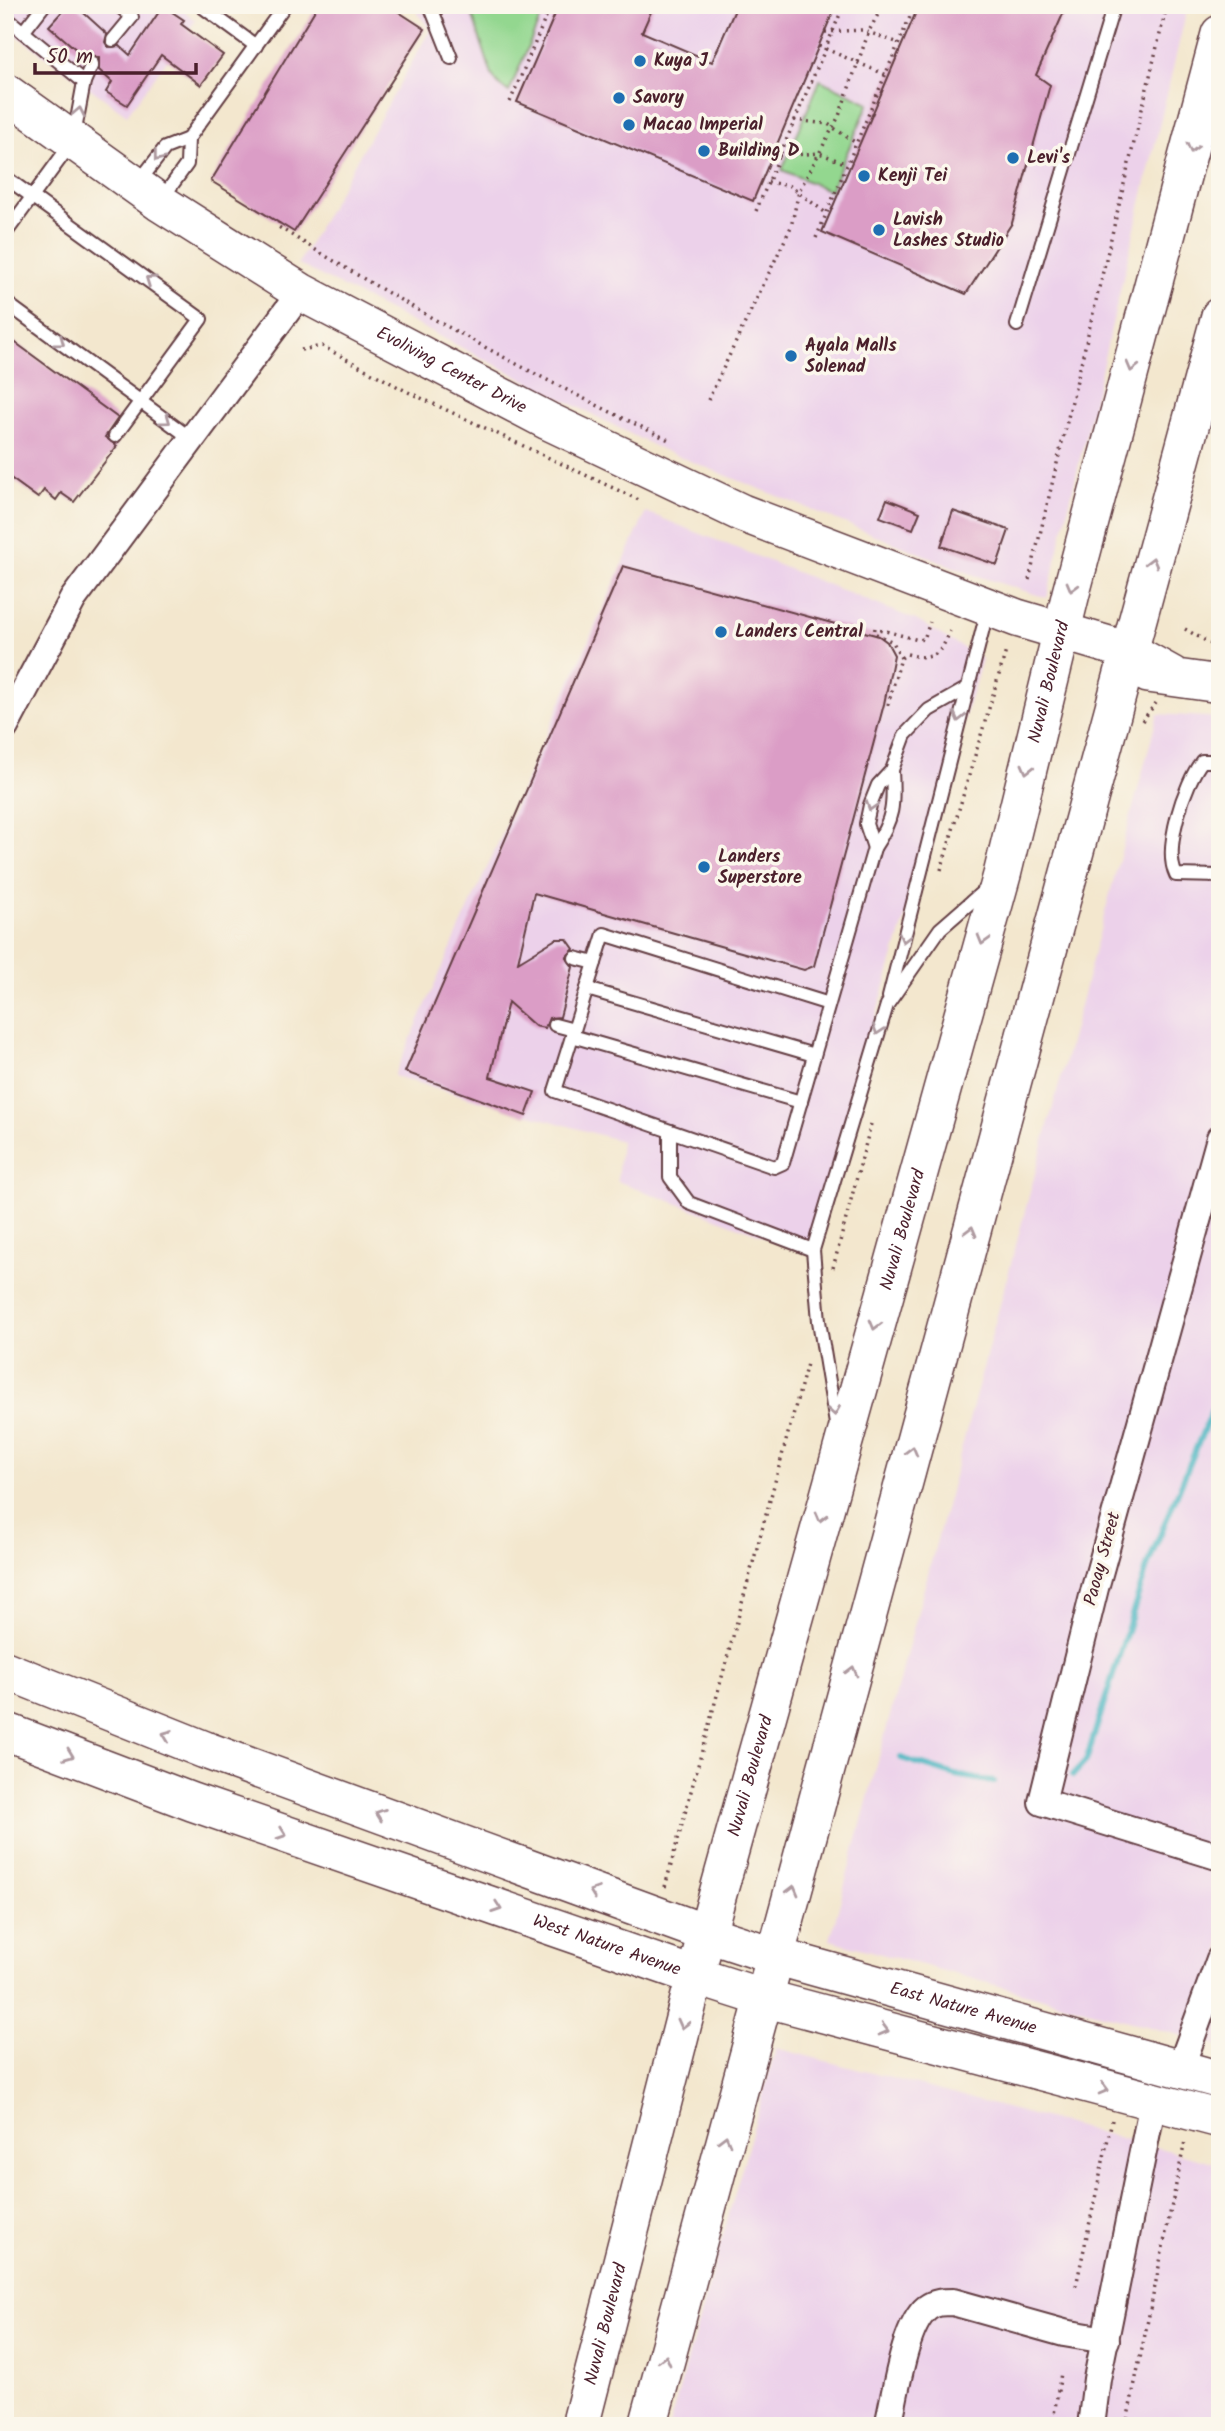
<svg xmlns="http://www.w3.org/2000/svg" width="1225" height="2431" font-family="Kalam,sans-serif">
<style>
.built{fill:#ecd1ea}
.green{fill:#93d78f;stroke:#6e7b5d;stroke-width:2}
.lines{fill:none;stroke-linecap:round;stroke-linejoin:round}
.stream{stroke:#46b4c1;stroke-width:6}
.building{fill:#db9dc6}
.lane-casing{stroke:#633d43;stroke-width:16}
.street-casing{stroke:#633d43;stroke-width:30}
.secondary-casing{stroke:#633d43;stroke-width:40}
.path{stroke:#633d43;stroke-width:3.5;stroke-dasharray:2 5;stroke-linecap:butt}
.lane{stroke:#fff;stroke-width:12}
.street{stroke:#fff;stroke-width:26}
.secondary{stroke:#fff;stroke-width:37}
.path-bridge{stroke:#633d43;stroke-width:3.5;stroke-dasharray:2 5;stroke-linecap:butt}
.oneway{stroke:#ae9aa0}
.poi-dot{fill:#1f6fb2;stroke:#fbf7ec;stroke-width:2.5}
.labels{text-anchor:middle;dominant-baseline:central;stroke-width:7;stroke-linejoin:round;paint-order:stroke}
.poi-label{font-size:18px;font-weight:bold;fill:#4a1f2b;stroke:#fbf7ec;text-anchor:start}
.street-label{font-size:18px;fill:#4a1f2b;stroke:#fbf7ec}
</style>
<rect width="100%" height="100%" fill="#fbf7ec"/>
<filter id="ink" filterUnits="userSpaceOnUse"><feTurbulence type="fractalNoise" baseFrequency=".0143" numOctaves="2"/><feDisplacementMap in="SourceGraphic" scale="14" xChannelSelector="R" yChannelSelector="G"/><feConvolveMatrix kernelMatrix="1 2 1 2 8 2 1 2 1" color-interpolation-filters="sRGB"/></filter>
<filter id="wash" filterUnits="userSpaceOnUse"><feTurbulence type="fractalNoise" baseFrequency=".00686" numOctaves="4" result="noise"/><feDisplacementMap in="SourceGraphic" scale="28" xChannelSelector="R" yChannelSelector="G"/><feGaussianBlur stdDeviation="1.57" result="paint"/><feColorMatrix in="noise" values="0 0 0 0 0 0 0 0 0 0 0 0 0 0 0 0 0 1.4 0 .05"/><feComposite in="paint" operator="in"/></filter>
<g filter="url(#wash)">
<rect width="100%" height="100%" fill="#f3e7ce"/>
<g class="built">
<path d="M5,5H176L196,20L127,115L5,27Z"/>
<path d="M412,5H1188L1047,598L974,575L658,448L298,264L430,30Z"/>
<path d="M646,512L916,620L982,659L806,1252L617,1181L621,1141L394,1076Z"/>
<path d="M1158,714L1220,718V2046L830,1940Z"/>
<path d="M776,2048L1220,2164V2426H669Z"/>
</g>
<g class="green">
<path d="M469,5H546L509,92L498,84L492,75Z"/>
<path d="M820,80L869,103L830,191L782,170Z"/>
</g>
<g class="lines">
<g class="stream">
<path d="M901,1758L955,1775L994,1782"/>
<path d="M1073,1775L1086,1761L1148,1564L1220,1391"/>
</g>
</g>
<g id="blocks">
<g class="building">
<path d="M68,5H75L107,34L105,42L108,47L120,46L130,55L163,6L184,20L181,24L223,55L201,85L161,55L127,105L106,92L112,82L99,70V58L92,55L86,58L49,26Z"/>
<path d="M318,5H388L425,29L294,232L211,181Z"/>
<path d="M559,5H654L642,32L712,62L737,5H836L753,201L517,102Z"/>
<path d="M919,5H1067L1036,75L1050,85L1012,223L966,294L822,232Z"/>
<path d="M5,335L118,418L105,437L117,446L74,502L61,493L56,500L44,490L38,498L5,474Z"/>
<path d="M887,499L920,512L913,529L880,517Z"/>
<path d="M953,511L1009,530L997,565L941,546Z"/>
<path d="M623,566L879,636L887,642L894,655L884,704L814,966L804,970L534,893L518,962L556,939H567L574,949L566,957L573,967L560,1017L549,1018L545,1028L535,1026L508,1002L490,1077L535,1092L526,1116L405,1072Z"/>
</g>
</g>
</g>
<g filter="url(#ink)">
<use href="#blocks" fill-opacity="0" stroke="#633d43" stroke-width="2"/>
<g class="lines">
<g class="lane-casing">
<g id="lane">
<path d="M200,5L256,46"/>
<path d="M430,5L451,58"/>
<path d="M5,17L84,82"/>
<path d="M23,32L44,5"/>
<path d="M113,40L132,17L118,5"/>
<path d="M5,177L201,319L115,436"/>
<path d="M138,183L165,148L188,139"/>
<path d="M161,200L187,164L188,139L285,5"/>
<path d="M5,234L73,141L84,82L92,64"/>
<path d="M5,302L193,440"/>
<path d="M1017,325L1114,5"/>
<path d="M1220,761H1202C1184,784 1163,849 1176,875L1220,876"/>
<path d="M874,848L866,824L870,805L878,785L892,770L905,735L929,710L966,689"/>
<path d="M575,958L595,963"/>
<path d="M587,989L814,1055"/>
<path d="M889,997L983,628"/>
<path d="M829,1004L604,934L555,1091L774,1167L783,1163L874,848C894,818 894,805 892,770"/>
<path d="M555,1025L574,1030"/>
<path d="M572,1036L801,1102"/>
<path d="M670,1131V1177L689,1203L813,1250"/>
<path d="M836,1424L819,1321L813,1250L887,1005L940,929L987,888"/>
</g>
</g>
<g class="street-casing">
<g id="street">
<path d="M5,727L73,599L301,292"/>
<path d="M1220,1138L1095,1588L1042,1802L1220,1857"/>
<path d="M1180,2069L1220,1959"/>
<path d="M888,2426C895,2397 904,2326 927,2308C935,2302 943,2302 953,2302L1064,2333L1106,2340"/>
<path d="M1091,2426L1097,2379L1153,2102"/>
</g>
</g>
<g class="secondary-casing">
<g id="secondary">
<path id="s1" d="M5,92L159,202L301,292L548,421L742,513L1017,618L1129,651L1172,675"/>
<path d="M1148,674L1220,684"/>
<path id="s2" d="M5,1670L205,1750L708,1934L775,1956L1220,2080"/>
<path id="s3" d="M5,1731L192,1802L695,1976L764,1998L1220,2119"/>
<path id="s4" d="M580,2426L695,1976L1002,875L1071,593L1220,34"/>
<path d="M648,2426L1220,316"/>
</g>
</g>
<g class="path">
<path d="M825,32L862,30L899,43"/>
<path d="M510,102L551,5"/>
<path d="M794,120L828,124L856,143"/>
<path d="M779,156L819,153L847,164"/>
<path d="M768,182L790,186L826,213"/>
<path d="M756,211L844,5"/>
<path d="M279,222L277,226C405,306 535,377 671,441"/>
<path d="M816,238L915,5"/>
<path d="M301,350L322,346L406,391L641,501"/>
<path d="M708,400L791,227L799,191L839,116L869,31L883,5"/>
<path d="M1029,580L1167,5"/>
<path d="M1185,629L1220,649"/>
<path d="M901,658L893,642L874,633L875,628L918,640L924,639L930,622"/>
<path d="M888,705L901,658L907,654C933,661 940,656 950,631"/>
<path d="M1142,721L1156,703"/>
<path d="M941,870L1006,651"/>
<path d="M833,1268L871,1124"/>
<path d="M665,1887L808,1360"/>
<path d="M1076,2286L1112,2120"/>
<path d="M1052,2426L1061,2373"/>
<path d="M1126,2426L1185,2141"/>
</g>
<use href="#lane" class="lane"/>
<use href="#street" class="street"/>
<use href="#secondary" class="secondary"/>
<path class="path-bridge" d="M819,46L889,76"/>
</g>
<defs><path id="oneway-chevron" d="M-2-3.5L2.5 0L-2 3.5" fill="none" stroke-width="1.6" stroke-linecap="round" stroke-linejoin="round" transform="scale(1.75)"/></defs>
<g class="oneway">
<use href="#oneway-chevron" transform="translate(79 112) rotate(-79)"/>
<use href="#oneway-chevron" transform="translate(1192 148) rotate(104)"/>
<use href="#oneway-chevron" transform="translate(158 157) rotate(128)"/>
<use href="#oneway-chevron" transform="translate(150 280) rotate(-145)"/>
<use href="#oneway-chevron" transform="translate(60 342) rotate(36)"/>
<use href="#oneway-chevron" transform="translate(1132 367) rotate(105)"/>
<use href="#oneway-chevron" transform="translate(166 420) rotate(36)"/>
<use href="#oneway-chevron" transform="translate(1152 562) rotate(-75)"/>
<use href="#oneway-chevron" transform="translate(1072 587) rotate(105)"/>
<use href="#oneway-chevron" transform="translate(959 717) rotate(104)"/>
<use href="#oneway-chevron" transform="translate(1027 769) rotate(104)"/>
<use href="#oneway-chevron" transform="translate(871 806) rotate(107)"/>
<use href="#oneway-chevron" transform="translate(904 938) rotate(104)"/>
<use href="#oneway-chevron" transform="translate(983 940) rotate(106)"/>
<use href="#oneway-chevron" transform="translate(878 1030) rotate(109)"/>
<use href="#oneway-chevron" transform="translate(971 1231) rotate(-75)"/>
<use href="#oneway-chevron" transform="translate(875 1325) rotate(105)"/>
<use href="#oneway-chevron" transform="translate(834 1411) rotate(81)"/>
<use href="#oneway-chevron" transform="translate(912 1451) rotate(-75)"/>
<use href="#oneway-chevron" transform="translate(821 1517) rotate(105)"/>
<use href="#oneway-chevron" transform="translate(852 1671) rotate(-75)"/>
<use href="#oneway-chevron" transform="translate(167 1735) rotate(-159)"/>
<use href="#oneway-chevron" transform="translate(69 1755) rotate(21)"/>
<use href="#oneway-chevron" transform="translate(380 1814) rotate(-160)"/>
<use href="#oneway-chevron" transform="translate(282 1834) rotate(19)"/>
<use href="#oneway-chevron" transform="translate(793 1890) rotate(-75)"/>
<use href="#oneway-chevron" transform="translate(594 1892) rotate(-160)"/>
<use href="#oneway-chevron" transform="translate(497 1908) rotate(19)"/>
<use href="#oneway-chevron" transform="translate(683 2024) rotate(104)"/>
<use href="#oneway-chevron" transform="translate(884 2030) rotate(15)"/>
<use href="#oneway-chevron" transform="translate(1104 2089) rotate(15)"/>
<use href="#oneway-chevron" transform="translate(725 2140) rotate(-75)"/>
<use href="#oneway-chevron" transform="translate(665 2360) rotate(-75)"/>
</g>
</g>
<g class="poi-dot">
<circle cx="640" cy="61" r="7"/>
<circle cx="619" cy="98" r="7"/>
<circle cx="629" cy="125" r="7"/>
<circle cx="704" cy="151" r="7"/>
<circle cx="1013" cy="158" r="7"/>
<circle cx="864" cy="176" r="7"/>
<circle cx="879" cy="230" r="7"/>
<circle cx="791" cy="356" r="7"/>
<circle cx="721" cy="632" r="7"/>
<circle cx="704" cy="867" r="7"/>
</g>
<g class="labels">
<g class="poi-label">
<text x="654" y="61">Kuya J</text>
<text x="633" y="98">Savory</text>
<text x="643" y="125">Macao Imperial</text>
<text x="718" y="151">Building D</text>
<text x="1027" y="158">Levi's</text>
<text x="878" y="176">Kenji Tei</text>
<text x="893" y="220">Lavish<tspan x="893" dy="21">Lashes Studio</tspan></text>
<text x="805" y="346">Ayala Malls<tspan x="805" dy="21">Solenad</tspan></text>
<text x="735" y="632">Landers Central</text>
<text x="718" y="857">Landers<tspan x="718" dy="21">Superstore</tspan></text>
</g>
<g class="street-label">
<text stroke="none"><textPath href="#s1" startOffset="527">Evoliving Center Drive</textPath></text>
<text stroke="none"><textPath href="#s4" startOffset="1806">Nuvali Boulevard</textPath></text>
<text stroke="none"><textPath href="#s4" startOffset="1239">Nuvali Boulevard</textPath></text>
<text transform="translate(1103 1559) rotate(-75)">Paoay Street</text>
<text stroke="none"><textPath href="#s4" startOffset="672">Nuvali Boulevard</textPath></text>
<text stroke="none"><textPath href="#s3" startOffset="639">West Nature Avenue</textPath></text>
<text stroke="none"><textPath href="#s2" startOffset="1017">East Nature Avenue</textPath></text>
<text stroke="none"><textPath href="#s4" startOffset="105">Nuvali Boulevard</textPath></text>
</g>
</g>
<rect width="1225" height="2431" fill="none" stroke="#fbf7ec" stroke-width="28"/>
<path d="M35 63v10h161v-10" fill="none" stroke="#4a1f2b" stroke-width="3.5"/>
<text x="46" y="63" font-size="21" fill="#4a1f2b" stroke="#fbf7ec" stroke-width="5" paint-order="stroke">50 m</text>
</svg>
